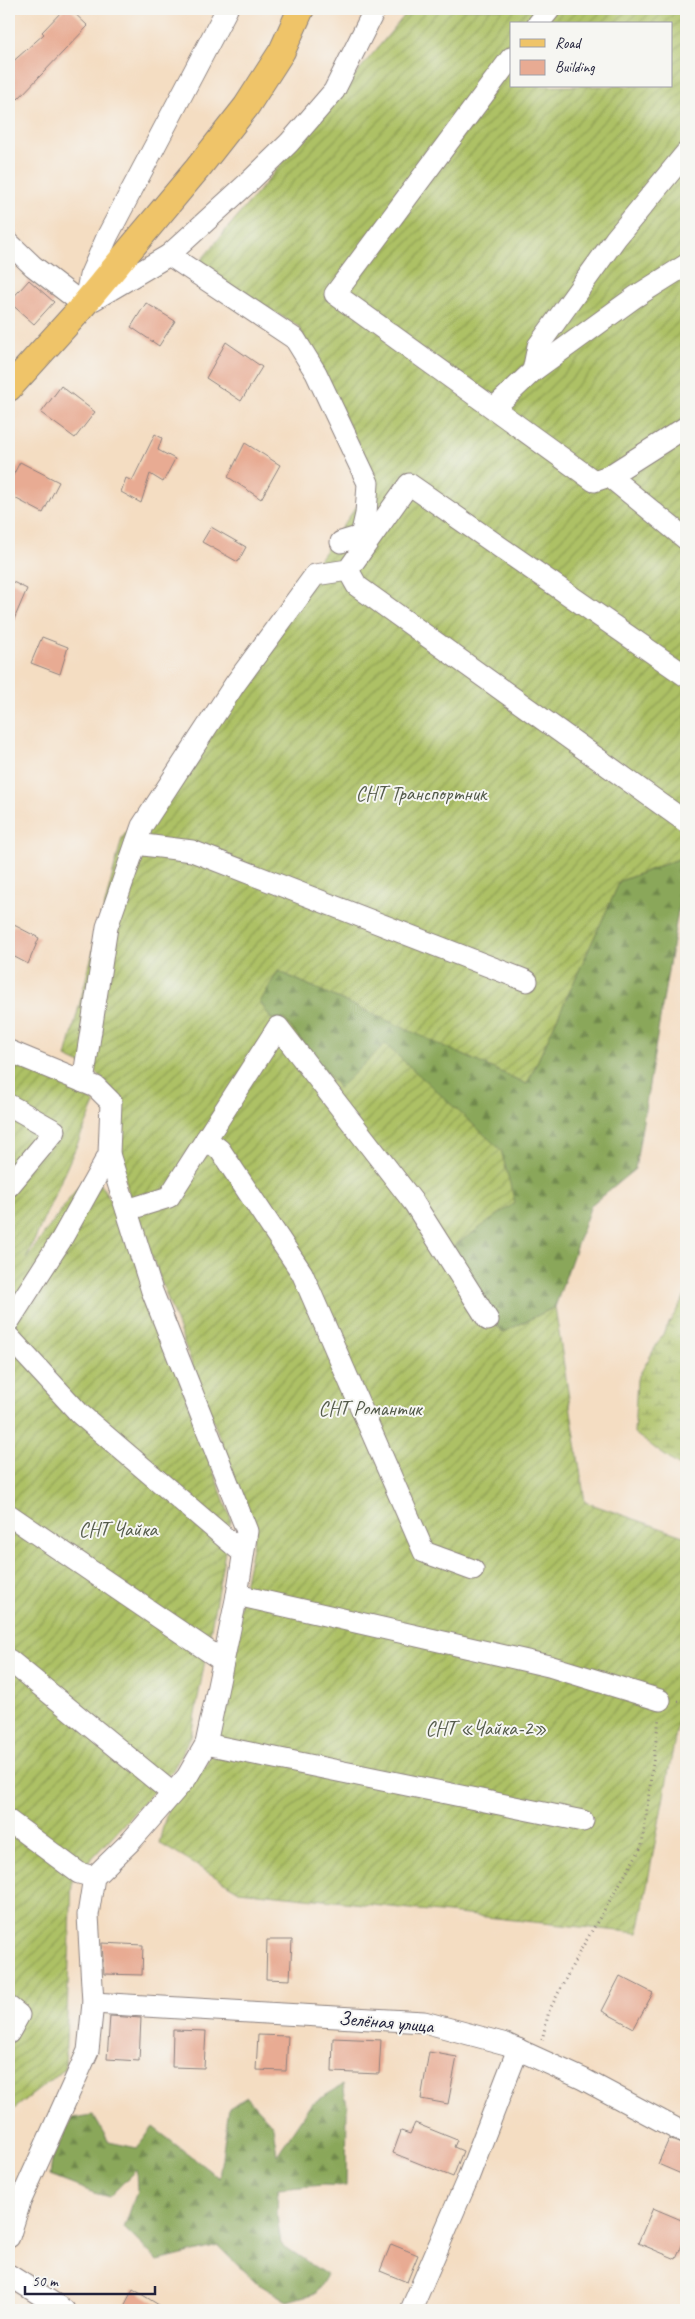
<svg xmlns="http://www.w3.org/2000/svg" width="695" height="2319" font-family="Caveat,sans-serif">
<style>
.forest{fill:url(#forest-firs);stroke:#56644a}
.wetland{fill:url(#wetland-marsh);stroke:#687250}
.garden{fill:url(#garden-furrows);stroke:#687250;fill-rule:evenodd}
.building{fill:#e8ab93}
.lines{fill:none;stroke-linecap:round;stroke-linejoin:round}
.minor-casing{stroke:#8b807e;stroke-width:23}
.major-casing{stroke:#8b807e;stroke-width:28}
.path{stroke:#8b807e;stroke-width:3;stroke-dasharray:1 4;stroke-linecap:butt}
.minor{stroke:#fff;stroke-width:21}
.major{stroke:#efc469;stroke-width:26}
.labels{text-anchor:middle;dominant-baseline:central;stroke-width:4;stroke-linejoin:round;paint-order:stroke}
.park-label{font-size:20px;fill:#535a4a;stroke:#f6f6f2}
.street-label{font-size:20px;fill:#22223b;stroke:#f6f6f2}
</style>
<defs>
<pattern id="forest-firs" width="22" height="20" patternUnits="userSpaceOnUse" patternTransform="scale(1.25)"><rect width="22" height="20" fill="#8aa75a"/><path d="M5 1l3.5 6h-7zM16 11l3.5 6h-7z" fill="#70884c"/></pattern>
<pattern id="wetland-marsh" width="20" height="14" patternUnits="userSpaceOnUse" patternTransform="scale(1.25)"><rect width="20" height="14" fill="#adc165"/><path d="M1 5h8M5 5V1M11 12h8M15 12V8" fill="none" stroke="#8c9c54"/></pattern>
<pattern id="garden-furrows" width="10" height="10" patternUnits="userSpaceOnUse" patternTransform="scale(1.25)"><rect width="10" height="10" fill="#adc165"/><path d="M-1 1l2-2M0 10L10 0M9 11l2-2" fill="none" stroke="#8c9c54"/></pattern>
</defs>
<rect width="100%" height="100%" fill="#f6f6f2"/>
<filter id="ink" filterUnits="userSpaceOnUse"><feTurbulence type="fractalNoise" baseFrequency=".02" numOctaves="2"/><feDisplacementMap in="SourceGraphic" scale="10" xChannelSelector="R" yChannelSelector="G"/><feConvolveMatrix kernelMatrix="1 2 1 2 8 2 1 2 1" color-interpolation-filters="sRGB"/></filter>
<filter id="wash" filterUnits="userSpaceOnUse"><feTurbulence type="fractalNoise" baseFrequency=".0096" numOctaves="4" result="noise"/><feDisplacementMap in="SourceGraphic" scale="20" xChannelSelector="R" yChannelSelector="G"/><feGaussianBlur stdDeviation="1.12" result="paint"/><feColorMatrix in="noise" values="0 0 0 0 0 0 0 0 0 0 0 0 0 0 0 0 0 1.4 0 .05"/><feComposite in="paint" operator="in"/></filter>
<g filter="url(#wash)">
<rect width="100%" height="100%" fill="#f4ddc2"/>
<g class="forest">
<path d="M686,856V885L681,893L635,1169L591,1205L555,1307L502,1333L451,1248L339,1088L284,1019H271L260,1002L278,971L527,1084L620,881Z"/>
<path d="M343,2085L347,2105L346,2186L323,2185L278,2189L277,2215L281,2244L327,2275L316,2293L287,2301L255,2282L218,2246L158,2261L124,2228L137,2191L136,2170L109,2197L94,2193L50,2176L52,2159L72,2118L93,2115L109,2142L137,2148L153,2127L219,2178L229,2108L247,2097L273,2126L277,2155L311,2104Z"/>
</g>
<path class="wetland" d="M686,1294V1471L634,1433L637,1379Z"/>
<g class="garden">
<path d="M410,9H686V856L620,881L527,1084L278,971L260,1002L271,1019H284L339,1088L385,1044L501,1150L515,1203L451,1248L502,1333L555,1307L585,1502L686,1537V1680L638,1933L239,1891L159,1843L168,1807L207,1763L255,1533L129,1195L120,1156L121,1100L94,1070L66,1057L122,838L376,479L299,327L197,265ZM511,24H671V86H511Z"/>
<path d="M9,1056L80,1088L95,1104L26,1259L91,1169L118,1212L231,1519L191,1736L173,1770L72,1880L65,2069L9,2113Z"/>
</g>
<g id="blocks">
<g class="building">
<path d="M64,9H70L88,26L18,99L9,89V65L44,34L42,32Z"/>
<path d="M29,280L54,302L34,324L9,302Z"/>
<path d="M146,303L175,321L159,346L131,327Z"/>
<path d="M226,342L262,367L241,401L206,378Z"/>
<path d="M61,386L95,412L75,438L41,413Z"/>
<path d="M155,434L162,438L158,450L175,459L163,482L150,474L141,503L121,492L126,478L132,481Z"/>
<path d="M245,443L280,465L261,499L228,477Z"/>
<path d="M20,462L59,482L43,513L9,495V483Z"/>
<path d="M211,527L246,547L238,562L202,542Z"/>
<path d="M9,580L27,589L9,631Z"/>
<path d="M42,637L68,647L60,674L31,663Z"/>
<path d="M14,925L39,938L28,964L9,954V934Z"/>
<path d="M267,1940H292L290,1980L266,1979Z"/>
<path d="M102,1943L143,1945L142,1975L104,1974Z"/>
<path d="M620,1976L653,1993L634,2028L602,2011Z"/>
<path d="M110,2016L141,2018L139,2061L107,2059Z"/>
<path d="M173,2030L206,2031L204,2068L172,2067Z"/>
<path d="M258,2035L288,2036L286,2071L256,2070Z"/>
<path d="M333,2038L381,2040L379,2074L332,2072Z"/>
<path d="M429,2052L457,2057L448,2104L421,2099Z"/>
<path d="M415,2123L457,2140L454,2147L463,2151L453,2177L393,2153L401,2131L410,2134Z"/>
<path d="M669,2139L686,2146V2176L658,2164Z"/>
<path d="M653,2208L686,2222V2236L676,2259L638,2243Z"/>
<path d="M391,2244L418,2255L407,2282L380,2271Z"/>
<path d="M133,2289L167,2310H122Z"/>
</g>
</g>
</g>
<g filter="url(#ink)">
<use href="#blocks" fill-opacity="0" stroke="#8b807e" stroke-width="1"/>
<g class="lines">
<g class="minor-casing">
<g id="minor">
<path d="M538,24L550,9"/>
<path d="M511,58L335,294L594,481L609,476L686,539"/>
<path d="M9,243L33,266L84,305"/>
<path d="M169,255L295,339L316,373L368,483L366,514L361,536L341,542"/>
<path d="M93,300L169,255L251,180L289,143L334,91L375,9"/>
<path d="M84,305L90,276L108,235L227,9"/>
<path d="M533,371L538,346L616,238L686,153"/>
<path d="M494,408L533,371L635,297L686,265"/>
<path d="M609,476L686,427"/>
<path d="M348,570L357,586L686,822"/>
<path d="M136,844L192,851L527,981"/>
<path d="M9,1051L96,1087L111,1102L109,1154L152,1291L247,1531L237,1595L206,1744L187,1777L131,1841L94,1877L88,1915L93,2003L88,2051L20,2202L9,2237"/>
<path d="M83,1082L107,927L142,826L235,684L315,575L348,570L409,484L686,676"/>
<path d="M9,1105L55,1131L9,1186"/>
<path d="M206,1139L220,1150L302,1273L424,1552L473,1570"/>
<path d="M127,1210L169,1197L278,1027L414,1203L488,1320"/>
<path d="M9,1321L61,1240L109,1154"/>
<path d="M9,1337L80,1414L243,1553"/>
<path d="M9,1515L223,1661"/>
<path d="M237,1595L549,1666L660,1700"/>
<path d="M9,1660L172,1793"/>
<path d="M206,1744L583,1821"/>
<path d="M9,1821L79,1873L94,1877"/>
<path d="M93,2003L424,2022L506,2044L583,2079L686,2134"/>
<path d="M9,2007L19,2015L9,2033"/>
<path d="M9,2275L64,2310"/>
<path d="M411,2310L468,2178L518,2049"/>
</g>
</g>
<g class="major-casing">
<path id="major" d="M9,388L76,314L198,168L246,107L282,51L301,9"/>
</g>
<g class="path">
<path d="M678,1701L686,1702"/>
<path d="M542,2040L549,2011L580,1951L642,1846L659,1718"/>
</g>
<use href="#minor" class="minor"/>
<use href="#major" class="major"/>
</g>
</g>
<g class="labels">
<g class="park-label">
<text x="421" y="793">СНТ Транспортник</text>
<text x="370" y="1408">СНТ Романтик</text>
<text x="118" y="1529">СНТ Чайка</text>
<text x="486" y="1728">СНТ «Чайка-2»</text>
</g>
<g class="street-label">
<text transform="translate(386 2022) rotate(5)">Зелёная улица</text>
</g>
</g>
<rect width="695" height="2319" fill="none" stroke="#f6f6f2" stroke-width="30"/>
<rect x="510" y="22" width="162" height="65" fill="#f6f6f2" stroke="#a1a1a9"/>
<rect x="520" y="39" width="25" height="8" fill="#efc469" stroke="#a1a1a9"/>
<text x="555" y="48" font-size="15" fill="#22223b">Road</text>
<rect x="520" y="60" width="25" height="15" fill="#e8ab93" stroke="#a1a1a9"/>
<text x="555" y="72" font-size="15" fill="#22223b">Building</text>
<path d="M25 2286v8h130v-8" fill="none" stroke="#22223b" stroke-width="2.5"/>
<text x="32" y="2286" font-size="15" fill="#22223b" stroke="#f6f6f2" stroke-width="4" paint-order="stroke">50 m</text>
</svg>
